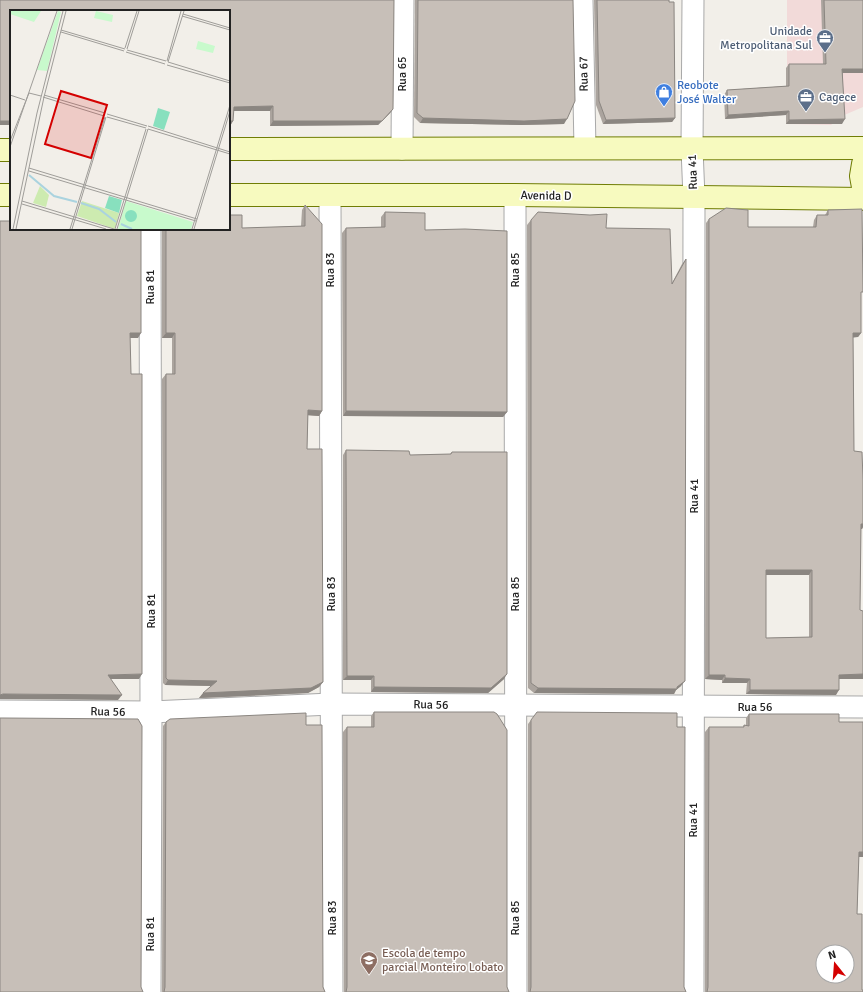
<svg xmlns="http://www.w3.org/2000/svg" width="863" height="992" font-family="Signika,sans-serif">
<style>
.commercial{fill:#f2dad9}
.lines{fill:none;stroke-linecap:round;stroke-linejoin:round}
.street-casing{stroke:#a9a9a9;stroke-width:23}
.secondary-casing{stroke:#707d05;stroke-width:24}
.street{stroke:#fff;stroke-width:21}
.secondary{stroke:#f7fabf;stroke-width:22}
.wall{fill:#aba49e;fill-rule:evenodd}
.shaded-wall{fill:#8b8681}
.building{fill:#c7bfb8;stroke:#8b8681;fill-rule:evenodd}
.labels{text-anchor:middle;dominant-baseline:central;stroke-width:3;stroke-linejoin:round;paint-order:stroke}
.service-label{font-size:12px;fill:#4e5e75;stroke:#fff;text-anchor:end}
.street-label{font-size:12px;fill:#222;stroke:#fff}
.shop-label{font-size:12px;fill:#366cbe;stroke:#fff;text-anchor:start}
.education-label{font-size:12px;fill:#785e54;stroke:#fff;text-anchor:start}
.inset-river{fill:none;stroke:#aad3df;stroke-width:2}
.inset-road{fill:none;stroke:#9f9d99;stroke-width:1}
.view{fill:#d40000;fill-opacity:0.15;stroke:#d40000;stroke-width:2}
.inset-edge{fill:none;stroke:#222;stroke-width:2}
</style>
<rect width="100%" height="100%" fill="#f2efe9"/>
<path class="commercial" d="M787,0H863V107L842,116L831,125L787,124Z"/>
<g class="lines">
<g class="street-casing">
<g id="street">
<path d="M582,0L585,148"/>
<path d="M693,0L692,149L694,197L693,992"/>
<path d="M402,149L403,0"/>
<path d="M330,195L332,992"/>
<path d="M515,195L516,992"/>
<path d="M150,229L151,712L150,992"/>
<path d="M0,711L151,712L331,704L863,707"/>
</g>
</g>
<g class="secondary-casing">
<g id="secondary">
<path d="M229,149L863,148"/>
<path d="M0,150H11"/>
<path d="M863,164L861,176L863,187"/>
<path d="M0,195H11"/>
<path d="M229,195H515L863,199"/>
</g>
</g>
<use href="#street" class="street"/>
<use href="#secondary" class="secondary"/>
</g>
<g class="wall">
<path d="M0,0H394L393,109L390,113L378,125L270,126V111H233V121L230,126H229V11H11V125H0Z"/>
<path d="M415,0H573L564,124L521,125L420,123L414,117Z"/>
<path d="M594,0H669L675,118L672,122L603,124L596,105Z"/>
<path d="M821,0H863L843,73L842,124H786V115L725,119L724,95L727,90L786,86V68L789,64H823Z"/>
<path d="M305,205L322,411L319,416L308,415L307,449L323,682L319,687L308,693L199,698L211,686L165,685L163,683L162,379L166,374H172V338H162V231L164,229H229L301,226L302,210Z"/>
<path d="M828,210L861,295V333L858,337H853L854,451L863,479V527L862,529H861L860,610L863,679H839L836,695L746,694L747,683H722V680L705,679L706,223L709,219L748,227H813L814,220L817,215H825ZM766,575H809V637L766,638Z"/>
<path d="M385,212L425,230L507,412L503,417L343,416L342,233L346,228L381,227V217Z"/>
<path d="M531,220L606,228L672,283L682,264L686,259L681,686L676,690L674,694L534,693L528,688L527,225Z"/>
<path d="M346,450L410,455L450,454L452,452L504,679L488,693L371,692V680H343V455Z"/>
<path d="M374,712L507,987L509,992H344L343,732L347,727H371V716Z"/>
<path d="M749,714L839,722L859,857L857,914L862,990L863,992H705V732L709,727H743L744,725H746V718Z"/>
<path d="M531,720L684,987L686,992H528V724Z"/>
<path d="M166,722L306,725L323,987L325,992H162L163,726Z"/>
</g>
<g class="shaded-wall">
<path d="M842,69H863V73H839Z"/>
<path d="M273,106L270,111H230L234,107Z"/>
<path d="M393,109L390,113L378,125L270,126L273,121Z"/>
<path d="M789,111L786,115L725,119L728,115Z"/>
<path d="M423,118L567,119L564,124L521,125L420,123Z"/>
<path d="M675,118L672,122L603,124L606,120Z"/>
<path d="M845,119L842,124H786L789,120Z"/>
<rect x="0" y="121" width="11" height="4"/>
<path d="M229,121H233L230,126H229Z"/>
<path d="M130,333H141L138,338H127Z"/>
<path d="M166,333H175L172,338H162Z"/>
<path d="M853,333H861L858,337L850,338Z"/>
<path d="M308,410L322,411L319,416L304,415Z"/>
<path d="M346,411L507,412L503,417L343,416Z"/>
<path d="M861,524H863V527L862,529H858Z"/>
<path d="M766,570H812L809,575H762Z"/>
<path d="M142,674L139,679H105L108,675Z"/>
<path d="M507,674L504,679L488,693L371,692L374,687Z"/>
<path d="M863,674V679H835L839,675Z"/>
<path d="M709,675H725L722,680L705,679Z"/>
<path d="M347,676H374L371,680H343Z"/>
<path d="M725,678L750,679L747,683H722Z"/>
<path d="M168,680L217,681L214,686L165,685Z"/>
<path d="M685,681L681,686L676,690L674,694L534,693L538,688L677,687Z"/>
<path d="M323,682L319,687L308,693L199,698L203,693Z"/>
<path d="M750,690H839L836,695L746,694Z"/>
<path d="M3,694L122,695L118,700L0,699V695Z"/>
<path d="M859,852H863V857H856Z"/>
</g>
<g class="building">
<path d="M0,0H394L393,109L382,121H273V106L234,107L233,121H229V11H11V121H0Z"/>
<path d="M418,0H573L575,101L567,119L524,121L423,118L417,113Z"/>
<path d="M597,0H669V2H674L675,118L606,120L599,101Z"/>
<path d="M824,0H863V69H842L845,119L789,120V111L728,115L727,90L789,86V64H826Z"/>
<path d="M305,205L322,224V411L308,410L307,449H322L323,682L311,688L203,693L217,681L168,680L166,678V374H175V333H166V229H229V215H242V228L305,226Z"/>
<path d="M726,208L748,210V227H816L817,215H828V210L862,209L863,292H861V333H853L854,451L862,452L863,479V524H861L860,610L863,611V674L839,675V690H750V679L725,678V675H709V219ZM766,570H812V637L766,638Z"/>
<path d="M385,212L425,213V230L465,229L507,231V412L346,411V228L385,227Z"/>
<path d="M538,212L590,215L607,214L606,228L670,229L672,284L686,259L685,681L677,687V689L538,688L531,683V220Z"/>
<path d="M0,221H11V229H141V333H130L131,374H142V674L108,675L122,695L3,694L0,695Z"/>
<path d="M346,450L409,451L410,455L451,454L452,452H507V674L491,688L374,687V676H347Z"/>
<path d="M374,712H494L497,714L507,730V987L509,992H346L347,987V727H374Z"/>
<path d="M537,712L677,713V727H685L684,987L686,992H530L531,987V720Z"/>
<path d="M306,713V725H322L323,987L325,992H164L165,987L166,722L170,719Z"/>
<path d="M749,714H839V722H863V852H859L857,914H862V990H863V992H707L708,987L709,727H744V725L749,726ZM823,952H847V976H823Z"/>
<path d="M0,718H3L138,719L142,726L141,987L143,992H0Z"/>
</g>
<defs>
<g id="office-pin" transform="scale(0.9)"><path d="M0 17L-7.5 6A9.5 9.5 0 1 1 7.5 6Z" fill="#5c6f8a" stroke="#fff"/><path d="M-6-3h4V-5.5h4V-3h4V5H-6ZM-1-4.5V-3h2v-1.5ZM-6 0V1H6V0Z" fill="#fff"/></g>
<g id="shop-pin" transform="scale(0.9)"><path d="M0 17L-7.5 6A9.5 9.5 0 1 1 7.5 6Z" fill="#3f7fe0" stroke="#fff"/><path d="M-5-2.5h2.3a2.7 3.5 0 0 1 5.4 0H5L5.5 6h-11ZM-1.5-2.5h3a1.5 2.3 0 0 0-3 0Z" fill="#fff"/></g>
<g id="school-pin" transform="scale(0.9)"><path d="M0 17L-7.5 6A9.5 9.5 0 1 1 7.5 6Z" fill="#8d6e63" stroke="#fff"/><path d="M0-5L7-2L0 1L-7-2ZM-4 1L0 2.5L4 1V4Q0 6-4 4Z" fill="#fff"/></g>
</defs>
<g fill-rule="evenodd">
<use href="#office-pin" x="825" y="38"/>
<use href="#shop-pin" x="664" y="92"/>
<use href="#office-pin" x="806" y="97"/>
<use href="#school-pin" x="369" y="960"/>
</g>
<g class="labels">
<g class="service-label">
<text x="812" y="31">Unidade<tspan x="812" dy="14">Metropolitana Sul</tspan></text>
<text x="819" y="97" text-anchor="start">Cagece</text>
</g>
<g class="street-label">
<text transform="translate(402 74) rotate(-90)">Rua 65</text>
<text transform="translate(584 74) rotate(-91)">Rua 67</text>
<text transform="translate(693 172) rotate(-92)">Rua 41</text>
<text transform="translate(546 196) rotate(1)">Avenida D</text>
<text transform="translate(330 270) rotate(-90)">Rua 83</text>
<text transform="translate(515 270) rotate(-90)">Rua 85</text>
<text transform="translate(150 287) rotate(-90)">Rua 81</text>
<text transform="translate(694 496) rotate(-90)">Rua 41</text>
<text transform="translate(331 594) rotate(-90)">Rua 83</text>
<text transform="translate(515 594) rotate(-90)">Rua 85</text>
<text transform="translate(151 611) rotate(-90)">Rua 81</text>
<text transform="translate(431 705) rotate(1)">Rua 56</text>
<text x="755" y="707">Rua 56</text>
<text transform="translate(108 712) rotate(1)">Rua 56</text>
<text transform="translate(693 820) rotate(-90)">Rua 41</text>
<text transform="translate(332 918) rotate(-90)">Rua 83</text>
<text transform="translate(515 918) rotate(-90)">Rua 85</text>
<text transform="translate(150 934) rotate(-90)">Rua 81</text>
</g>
<g class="shop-label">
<text x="677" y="85">Reobote<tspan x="677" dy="14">José Walter</tspan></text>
</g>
<g class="education-label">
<text x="382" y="953">Escola de tempo<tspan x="382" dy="14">parcial Monteiro Lobato</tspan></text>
</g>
</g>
<g transform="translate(10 10)">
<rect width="220" height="220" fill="#f2efe9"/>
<path d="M30,176L39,185L36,197L23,193ZM72,191L109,203L105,219L67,206Z" fill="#cdebb0"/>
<path d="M0,1H31L24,12L0,4ZM48,1L51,2L37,61L27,60ZM86,1L103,5L102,12L84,8ZM188,31L205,36L203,43L186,39ZM116,191L183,212L181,219H108Z" fill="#c8facc"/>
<path d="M148,98L160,102L154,120L143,116ZM99,186L112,190L109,203L95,198ZM115 206a6 6 0 1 1 12 0a6 6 0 1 1-12 0Z" fill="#88e0be"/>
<path class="inset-river" d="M19,165L44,186L67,192M71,193L89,199L106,212M111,214L122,219"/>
<path class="inset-road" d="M173,4L220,18M172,6L220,20M51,20L115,39M51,22L114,41M115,38L127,1M117,39L129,1M117,40L156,51M116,42L155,54M157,51L171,1M158,52L220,71M158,52L174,1M157,55L220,73M19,83L31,86M0,85L15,90M34,85L95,103M33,87L94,106M97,104L137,116M97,107L136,118M138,116L220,142M138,119L220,144M0,131L19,83M0,137L47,1M19,158L187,209M19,161L186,211M12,191L104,219M12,194L96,219M3,219L27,103L53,1M6,219L34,87L56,1M60,219L95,107M62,219L96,107M105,219L136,119M107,219L138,119M182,219L220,95M184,219L220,101"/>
<path class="view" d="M51,81L97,95L81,148L35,134Z"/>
<rect width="220" height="220" class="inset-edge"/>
</g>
<g transform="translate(835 964) rotate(343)"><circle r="19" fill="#ffffff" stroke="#a7a7a7"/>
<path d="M0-3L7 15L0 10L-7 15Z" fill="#d40000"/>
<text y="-6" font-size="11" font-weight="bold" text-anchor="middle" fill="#222222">N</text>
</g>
</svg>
